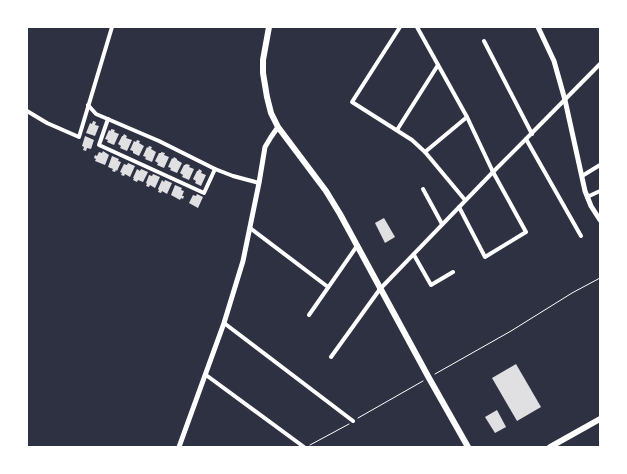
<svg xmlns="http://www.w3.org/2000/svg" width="627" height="474" font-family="Literata,serif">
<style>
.building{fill:#e0e0e3}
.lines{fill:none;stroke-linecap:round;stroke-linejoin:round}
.path{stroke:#fff;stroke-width:1}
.minor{stroke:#fff;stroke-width:4}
.tertiary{stroke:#fff;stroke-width:5}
.primary{stroke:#fff;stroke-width:6}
</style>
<rect width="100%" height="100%" fill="#2d3142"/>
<g class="building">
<path d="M93,121L96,122L95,125L99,126L95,136L86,133L90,123L92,124Z"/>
<path d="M111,129L115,130L114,132L119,134L114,145L107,142L108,140L105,139L109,130L111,131Z"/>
<path d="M124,134L127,136L126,138L132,140L127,151L120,148L121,146L118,144L122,136H123Z"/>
<path d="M85,136L94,140L91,149L87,148L86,151L83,150L84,147L82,146Z"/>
<path d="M137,140L140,141L139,143L144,146L139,156L133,153V151L130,150L134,141L136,142Z"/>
<path d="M149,146L152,147L151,149L156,152L152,162L145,159L146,157L143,156L147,147L148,148Z"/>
<path d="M103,151L109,155L105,165L95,161L96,159L94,158L95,155L97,156L99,152L102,153Z"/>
<path d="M161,152L165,153L164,155L169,157L164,168L157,165L158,163L155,161L159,153H161Z"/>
<path d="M112,156L119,159L118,161L121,162L117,171L116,170L115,172L112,171L113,169L108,167Z"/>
<path d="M174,157L177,159V160L182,163L177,173L170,170L171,168L168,167L172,158L173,159Z"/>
<path d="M128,163L135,166L130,177L125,174L124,176L121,175L122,173L120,172L124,164L127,165Z"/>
<path d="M186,164L190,165L189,167L194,169L189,180L182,177L183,175L180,173L184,165H185Z"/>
<path d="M137,169L140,171L141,169L148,172L143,182L138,180L137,182L133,180L134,178H133Z"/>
<path d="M199,169L202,171L201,173L206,175L201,186L195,183L196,181L193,179L197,171H198Z"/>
<path d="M153,174L160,177L155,188L150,185L149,187L146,186L147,184L146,183L149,175L152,176Z"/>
<path d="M162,180L164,182L165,180L172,183L167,194L162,191L161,193L158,192L159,190L158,189Z"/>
<path d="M175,185L182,188L181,190L184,191L182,196H184L183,199L181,198L180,200L171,195Z"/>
<path d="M197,194L203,197L198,208L189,203L193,195L196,196Z"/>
<path d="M384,218L395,237L385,243L375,223Z"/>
<path d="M516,364L541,407L517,421L492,378Z"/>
<path d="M497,410L506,427L495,433L485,417Z"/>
</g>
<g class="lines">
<g class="path">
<path d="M435,374L511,331L572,293L600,278"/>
<path d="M358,418L423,381"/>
<path d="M310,445L349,424"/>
</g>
<g class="minor">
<path d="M400,27L352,102L412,140L425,152L465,200"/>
<path d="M417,27L467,117L493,172L526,232L485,257L459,207"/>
<path d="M484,41L532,134"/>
<path d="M88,105L96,114L159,141L215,169L233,176L259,183"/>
<path d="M27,111L47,123L79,137L112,27"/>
<path d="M108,119L99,145L204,193L215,169"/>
<path d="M397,130L438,65"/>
<path d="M526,139L581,236"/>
<path d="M425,152L467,117"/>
<path d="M582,176L600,165"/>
<path d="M423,189L442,224"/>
<path d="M587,197L600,191"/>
<path d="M250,228L328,287"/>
<path d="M414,255L431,285L453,272"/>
<path d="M309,315L357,246"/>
<path d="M224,323L353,421"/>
<path d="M331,357L380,289L493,172L526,139L600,64"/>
<path d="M206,375L304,447"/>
</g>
<g class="tertiary">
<path d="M538,27L554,61L565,100L585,191L591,206L600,220"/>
<path d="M179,447L224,323L243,261L259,183L265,147L271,137L278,127"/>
</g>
<g class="primary">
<path d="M269,27L263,60V73L267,97L271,113L278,127L326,191L340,214L429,378L468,447"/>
<path d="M550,447L600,419"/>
</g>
</g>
<rect width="627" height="474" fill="none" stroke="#ffffff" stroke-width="56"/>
</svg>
